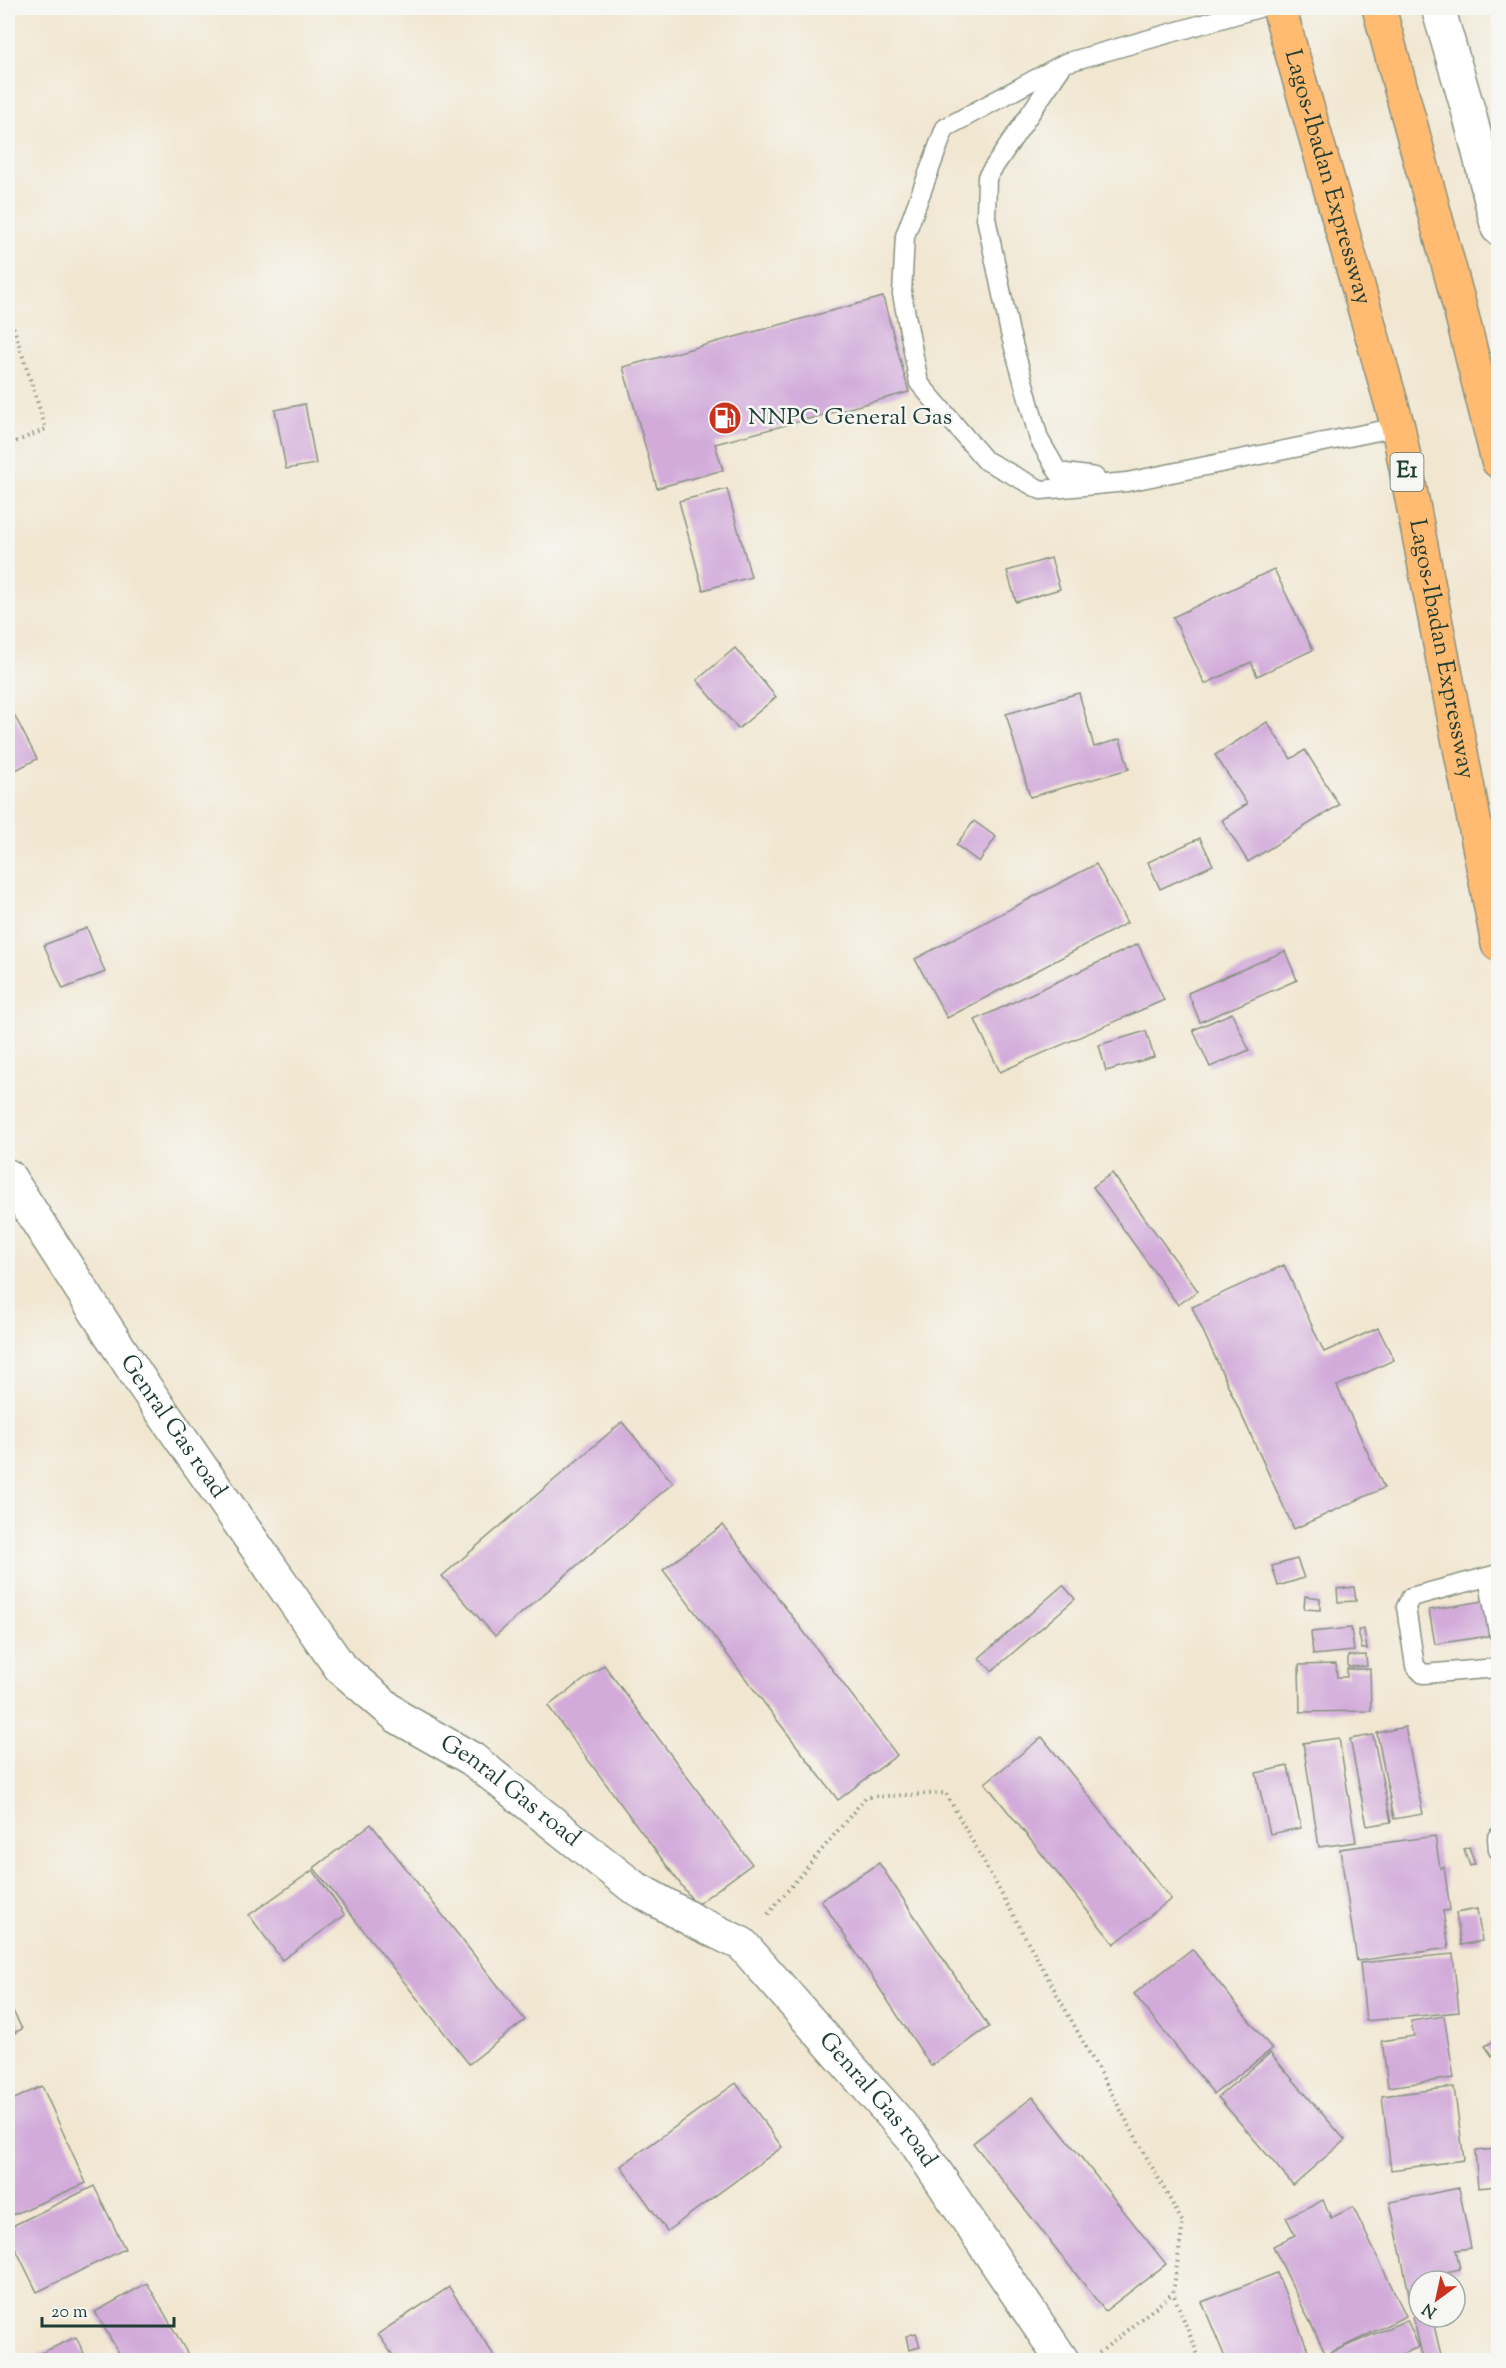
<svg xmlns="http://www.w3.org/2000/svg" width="1506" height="2368" font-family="'Sorts Mill Goudy',serif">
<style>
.building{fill:#d2abda}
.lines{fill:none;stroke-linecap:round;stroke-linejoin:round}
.service-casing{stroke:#889282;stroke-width:21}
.minor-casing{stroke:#889282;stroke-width:36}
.motorway-casing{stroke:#889282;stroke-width:36}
.path{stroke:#889282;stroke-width:4;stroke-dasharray:1.5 4.5;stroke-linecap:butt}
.service{stroke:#fff;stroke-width:18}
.minor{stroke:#fff;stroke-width:33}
.motorway{stroke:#ffbb71;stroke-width:33}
.labels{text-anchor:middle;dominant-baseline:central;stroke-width:5;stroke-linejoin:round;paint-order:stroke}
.shield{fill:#f6f6f2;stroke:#60746d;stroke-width:1.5}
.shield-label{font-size:22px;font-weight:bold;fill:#1f3d34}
.street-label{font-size:24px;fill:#1f3d34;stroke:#f6f6f2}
.poi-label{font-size:24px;fill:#1f3d34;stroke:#f6f6f2;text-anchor:start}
</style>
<rect width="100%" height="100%" fill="#f6f6f2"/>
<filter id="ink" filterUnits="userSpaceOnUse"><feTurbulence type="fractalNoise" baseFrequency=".0167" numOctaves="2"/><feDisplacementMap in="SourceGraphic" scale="12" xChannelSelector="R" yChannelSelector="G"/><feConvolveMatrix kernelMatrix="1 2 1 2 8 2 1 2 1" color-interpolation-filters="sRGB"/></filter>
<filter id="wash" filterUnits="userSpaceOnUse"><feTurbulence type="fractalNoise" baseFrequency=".008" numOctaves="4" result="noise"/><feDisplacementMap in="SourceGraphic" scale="24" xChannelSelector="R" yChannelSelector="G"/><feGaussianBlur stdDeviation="1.35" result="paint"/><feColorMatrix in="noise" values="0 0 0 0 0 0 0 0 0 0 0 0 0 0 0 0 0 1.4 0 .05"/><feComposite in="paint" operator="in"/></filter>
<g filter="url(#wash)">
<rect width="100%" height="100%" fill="#f1e7d1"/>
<g id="blocks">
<g class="building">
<path d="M883,297L909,392L715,444L723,470L657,488L623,367Z"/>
<path d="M305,404L316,464L286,469L275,410Z"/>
<path d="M727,489L751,577L703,590L679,501Z"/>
<path d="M1051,558L1060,589L1016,602L1007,571Z"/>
<path d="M1274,569L1313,650L1257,676L1251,662L1205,684L1173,617Z"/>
<path d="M735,648L776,697L738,729L697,680Z"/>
<path d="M1079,693L1094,747L1120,739L1129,769L1030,797L1006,714Z"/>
<path d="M8,703L37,759L8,774Z"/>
<path d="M1267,722L1291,759L1305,750L1339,805L1248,862L1222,820L1247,804L1215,755Z"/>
<path d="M974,821L996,837L979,862L956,845Z"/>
<path d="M1200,838L1213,865L1160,889L1148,862Z"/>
<path d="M1096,864L1127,923L947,1018L915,959Z"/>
<path d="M87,928L105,972L63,989L44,945Z"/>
<path d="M1138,944L1164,1000L1000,1072L975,1020Z"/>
<path d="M1285,951L1297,980L1200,1022L1188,993Z"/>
<path d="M1232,1013L1249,1050L1210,1067L1193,1030Z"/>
<path d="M1146,1031L1154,1057L1106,1071L1099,1045Z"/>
<path d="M1112,1173L1198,1291L1178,1305L1093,1187Z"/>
<path d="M1284,1265L1324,1352L1378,1328L1394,1360L1337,1386L1384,1488L1294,1529L1192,1307Z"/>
<path d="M622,1422L673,1483L495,1636L442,1576Z"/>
<path d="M723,1525L897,1755L838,1800L663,1570Z"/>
<path d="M1297,1559L1304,1578L1278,1586L1272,1566Z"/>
<path d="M1063,1585L1075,1599L992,1671L979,1658Z"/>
<path d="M1354,1587L1356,1601L1338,1602L1337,1589Z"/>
<path d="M1305,1596L1320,1598V1610L1304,1609Z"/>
<path d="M1489,1600L1495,1635L1435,1644L1429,1610Z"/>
<path d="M1351,1628L1354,1651L1313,1655L1311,1632Z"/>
<path d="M1364,1629L1367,1649H1362L1358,1630Z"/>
<path d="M1366,1655L1367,1666L1348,1667V1656Z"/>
<path d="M1336,1664L1337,1677H1347V1669H1370L1371,1711L1300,1712L1299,1665Z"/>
<path d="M604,1665L752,1864L696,1905L548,1706Z"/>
<path d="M1405,1727L1423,1814L1394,1819L1377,1733Z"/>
<path d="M1373,1735L1391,1822L1367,1826L1350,1739Z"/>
<path d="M1042,1737L1171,1899L1114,1944L985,1783Z"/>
<path d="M1339,1738L1356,1842L1319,1847L1303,1743Z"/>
<path d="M1288,1766L1301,1828L1270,1834L1256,1773Z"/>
<path d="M371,1824L525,2020L469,2064L314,1868Z"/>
<path d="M1435,1836L1440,1868L1444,1867L1450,1910L1443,1911L1449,1948L1357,1961L1340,1849Z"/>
<path d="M1469,1847L1475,1864L1470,1866L1464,1849Z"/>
<path d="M879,1863L989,2027L931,2066L821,1900Z"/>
<path d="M313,1870L345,1915L282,1960L249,1915Z"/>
<path d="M1477,1909L1482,1941L1461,1945L1456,1913Z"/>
<path d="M1192,1949L1272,2049L1214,2094L1134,1994Z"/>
<path d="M1453,1954L1459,2012L1366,2021L1360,1963Z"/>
<path d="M8,2001L22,2029L8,2036Z"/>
<path d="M1444,2016L1454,2078L1388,2087L1382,2041L1414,2036L1411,2021Z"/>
<path d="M1496,2040L1498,2052L1492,2056L1485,2046Z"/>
<path d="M1270,2053L1345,2140L1293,2185L1218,2097Z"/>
<path d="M736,2083L782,2147L667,2231L621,2166Z"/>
<path d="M42,2086L86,2183L8,2217V2102Z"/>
<path d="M1454,2087L1464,2160L1391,2170L1382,2096Z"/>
<path d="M1033,2097L1166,2264L1105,2311L973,2143Z"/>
<path d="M1498,2149V2186L1478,2188L1475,2151Z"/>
<path d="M94,2186L125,2249L37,2292L8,2233V2228Z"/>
<path d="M1459,2188L1471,2248L1456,2250L1460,2269L1446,2272L1448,2281H1419V2312L1413,2313L1390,2202Z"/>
<path d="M1323,2200L1331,2218L1353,2207L1406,2316L1326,2355L1273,2246L1295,2235L1286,2217Z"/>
<path d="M1277,2273L1312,2360H1226L1202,2302Z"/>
<path d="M147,2283L191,2360H123L95,2312Z"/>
<path d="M449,2287L497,2360H396L378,2334Z"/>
<path d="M1419,2316L1432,2317L1441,2355L1423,2359L1413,2317Z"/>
<path d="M1407,2320L1419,2347L1387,2360H1335L1332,2352Z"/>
<path d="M916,2333L920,2347L909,2350L906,2336Z"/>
<path d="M76,2337L87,2360H26Z"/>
</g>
</g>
</g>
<g filter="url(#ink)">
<use href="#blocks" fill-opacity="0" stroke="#889282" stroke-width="1.5"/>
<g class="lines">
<g class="service-casing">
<g id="service">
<path d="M1259,8L1065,63L945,128L905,236L902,294L919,383L985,460L1041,490L1127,482L1398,427"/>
<path d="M1063,65L987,177L986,218L1010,333L1039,439L1058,472L1095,477"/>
<path d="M1498,1574L1411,1597L1406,1607L1415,1666L1423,1674L1498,1668"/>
<path d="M1488,1577L1498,1632"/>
<path d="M1497,1837L1498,1850"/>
</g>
</g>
<g class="minor-casing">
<g id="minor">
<path d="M1438,8L1469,113L1498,228"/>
<path id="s1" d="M8,1176L140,1380L340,1667L398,1717L472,1759L632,1886L694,1921L742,1944L914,2140L1062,2360"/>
</g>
</g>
<g class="motorway-casing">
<g id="motorway">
<path id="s2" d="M1279,8L1398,427L1498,944"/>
<path d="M1379,8L1459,304L1498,461"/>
</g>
</g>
<g class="path">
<path d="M8,310L46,429L8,445"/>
<path d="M768,1914L866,1797L946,1793L1183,2223L1173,2293L1200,2360"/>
<path d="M1099,2353L1173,2293"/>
</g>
<use href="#service" class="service"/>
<use href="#minor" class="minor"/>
<use href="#motorway" class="motorway"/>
</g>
</g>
<defs>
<g id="fuel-disc" transform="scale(1.725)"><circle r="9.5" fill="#c8321e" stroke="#f6f6f2"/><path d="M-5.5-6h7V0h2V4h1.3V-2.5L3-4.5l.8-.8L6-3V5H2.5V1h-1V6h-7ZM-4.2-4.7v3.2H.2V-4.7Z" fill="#fff"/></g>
</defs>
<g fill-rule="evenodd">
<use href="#fuel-disc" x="725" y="418"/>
</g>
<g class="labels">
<rect class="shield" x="1390.5" y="453" width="33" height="38" rx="4.5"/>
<g class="shield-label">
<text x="1407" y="472">E1</text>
</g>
<g class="street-label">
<text stroke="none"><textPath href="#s2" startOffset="176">Lagos-Ibadan Expressway</textPath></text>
<text stroke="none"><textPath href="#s2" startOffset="662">Lagos-Ibadan Expressway</textPath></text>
<text stroke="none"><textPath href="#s1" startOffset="300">Genral Gas road</textPath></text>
<text stroke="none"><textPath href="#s1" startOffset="804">Genral Gas road</textPath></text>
<text stroke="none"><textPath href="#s1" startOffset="1290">Genral Gas road</textPath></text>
</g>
<g class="poi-label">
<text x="748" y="418">NNPC General Gas</text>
</g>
</g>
<rect width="1506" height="2368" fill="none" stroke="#f6f6f2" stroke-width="30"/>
<g transform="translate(1437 2299) rotate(213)"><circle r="28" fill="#f6f6f2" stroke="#a0aca6" stroke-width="1.5"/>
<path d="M0-4.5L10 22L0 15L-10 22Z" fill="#c8321e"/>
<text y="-9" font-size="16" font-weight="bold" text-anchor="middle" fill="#1f3d34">N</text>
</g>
<path d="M42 2317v9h132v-9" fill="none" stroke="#1f3d34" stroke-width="3"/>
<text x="51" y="2317" font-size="18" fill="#1f3d34" stroke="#f6f6f2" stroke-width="4.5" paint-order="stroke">20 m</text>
</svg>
